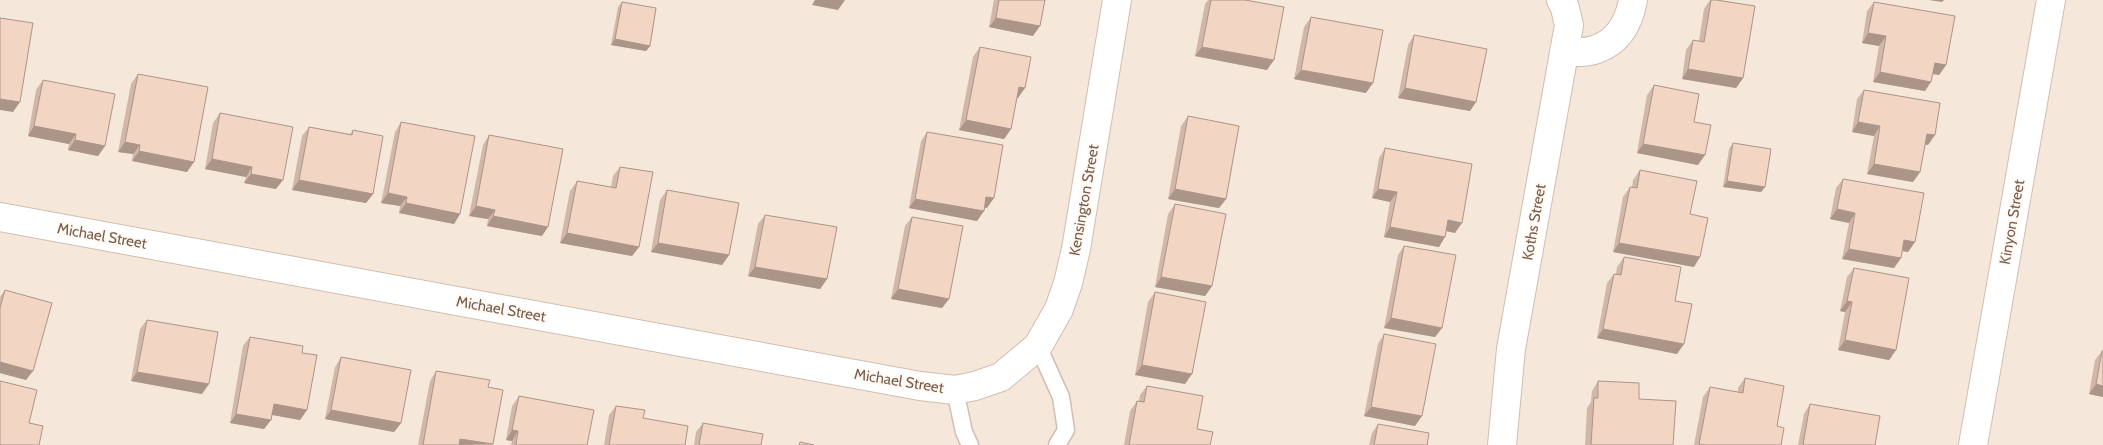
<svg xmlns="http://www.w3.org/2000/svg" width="2103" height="445" font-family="Cabin,sans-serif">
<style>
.residential{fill:#f5e8da}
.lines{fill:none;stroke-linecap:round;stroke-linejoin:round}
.service-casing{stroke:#d1beb0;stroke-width:19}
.minor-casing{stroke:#d1beb0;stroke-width:30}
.service{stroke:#fff;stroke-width:16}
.minor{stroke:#fff;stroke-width:28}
.wall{fill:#d1b7a8}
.shaded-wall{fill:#aa9588}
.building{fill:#f3d5c3;stroke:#aa9588}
.labels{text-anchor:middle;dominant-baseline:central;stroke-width:4;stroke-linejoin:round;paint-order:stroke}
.street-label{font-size:15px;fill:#7a5c4d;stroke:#fffaf3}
</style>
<rect width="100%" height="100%" fill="#fdf6ec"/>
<rect class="residential" x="0" y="0" width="2103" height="445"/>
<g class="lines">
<g class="service-casing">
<g id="service">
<path d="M1038,346L1061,397L1066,430L1057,445"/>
<path d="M955,390L964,432L970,445"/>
</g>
</g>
<g class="minor-casing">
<g id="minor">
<path d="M1564,52C1574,52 1588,53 1597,49C1619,41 1629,22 1633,0"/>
<path d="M0,217L920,386L955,390L975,386L1001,377L1038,346L1059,309L1068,283L1076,249L1117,0"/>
<path d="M1502,445L1511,349L1569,25L1565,8L1561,0"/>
<path d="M1973,445L2051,0"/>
</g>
</g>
<use href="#service" class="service"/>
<use href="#minor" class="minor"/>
</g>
<g class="wall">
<path d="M994,0H1045L1033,36L989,27Z"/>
<path d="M1208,0H1245L1267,70L1195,56L1205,4Z"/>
<path d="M1710,0H1716L1743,78L1736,88L1682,79L1686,50L1693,40L1699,41L1704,9Z"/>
<path d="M622,2L650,46L646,51L611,45L618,7Z"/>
<path d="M1874,2L1946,65L1939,75L1933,74L1925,91L1873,82L1879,46L1862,43L1867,11Z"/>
<path d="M1311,17L1366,93L1294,79L1304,27Z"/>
<path d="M1414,35L1476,102L1470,111L1398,98L1408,45Z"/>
<path d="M980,47L1018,98H1017L1011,129L1004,139L959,130L973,57Z"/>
<path d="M138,74L187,172L132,161L133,154L118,152L131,84Z"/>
<path d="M43,80L105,146L98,156L68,150L69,144L28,136L36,90Z"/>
<path d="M1654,85L1694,122L1698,165L1637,153L1647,95Z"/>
<path d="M1864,90L1928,145L1925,144L1920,172L1913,182L1867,174L1874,136L1852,132L1857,99Z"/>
<path d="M220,113L276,189L244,183L246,177L205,169L213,123Z"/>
<path d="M1188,116L1226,199L1219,208L1168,199L1181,126Z"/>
<path d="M401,122L460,214L454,224L399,213L400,206L381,203L395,132Z"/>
<path d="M309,127L350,134L353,130L373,194L366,203L292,190L302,136Z"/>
<path d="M927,132L987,208H985L977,221L909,208L921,141Z"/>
<path d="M489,135L542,236L487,226L488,219L469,216L483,145Z"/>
<path d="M1733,143L1765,187L1761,192L1723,187L1729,149Z"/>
<path d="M1385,148L1455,233L1446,231L1439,247L1384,237L1390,202L1372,198L1379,158Z"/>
<path d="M620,167L639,247L632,256L560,243L570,191L577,181L611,187L613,176Z"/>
<path d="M1640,170L1694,267L1613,252L1623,197L1630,187H1632L1633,180Z"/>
<path d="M1843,179L1915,242L1908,252L1902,251L1901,258L1894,268L1842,259L1849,223L1830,219L1836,188Z"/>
<path d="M667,190L729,255L722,265L651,252L660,200Z"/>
<path d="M1175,204L1212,286L1205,296L1155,287L1168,214Z"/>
<path d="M765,215L827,279L820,289L748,276L758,224Z"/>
<path d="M912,217L949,299L942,308L891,299L905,226Z"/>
<path d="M1404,246L1442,328L1435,337L1384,328L1398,255Z"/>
<path d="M1624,257L1675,301L1677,354L1597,338L1607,283L1614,274H1616L1617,267Z"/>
<path d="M1854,268L1896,350L1889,360L1838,350L1845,312L1840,311L1847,277Z"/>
<path d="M5,290L26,380L0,373V297Z"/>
<path d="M1155,292L1185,384L1135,375L1148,302Z"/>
<path d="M147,320L202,394L131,381L140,329Z"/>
<path d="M1384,334L1415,426L1364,416L1378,344Z"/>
<path d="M250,337L302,353L307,410L300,420L272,415L271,420L264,429L230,423L243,346Z"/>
<path d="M2102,351L2103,397L2089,394L2095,360Z"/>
<path d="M341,357L401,423L394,432L325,419L335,367Z"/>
<path d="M436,371L488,387L493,445H418L430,381Z"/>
<path d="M1745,378L1777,426L1781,445H1694L1703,397L1710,387L1738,392V388Z"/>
<path d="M1598,381L1639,399L1673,445H1585L1587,408L1591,402L1592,391Z"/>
<path d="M1147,386L1197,429L1210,445H1124L1130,411L1137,401H1139L1140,395Z"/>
<path d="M519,396L587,445H511L512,441L506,440L512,406Z"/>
<path d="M1810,404L1875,445H1798L1804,414Z"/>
<path d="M616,406L643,418L685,445H604L609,415Z"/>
<path d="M703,423L761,445H694L696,432Z"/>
<path d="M1378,424L1427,445H1369L1372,433Z"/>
</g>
<g class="shaded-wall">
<path d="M815,0H845L838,10L812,5Z"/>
<path d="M1929,0H1944L1942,2Z"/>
<path d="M996,18L1040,26L1033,36L989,27Z"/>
<path d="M1868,33L1886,36L1879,46L1862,43Z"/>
<path d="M615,39L650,46L646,51L611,45Z"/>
<path d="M1202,47L1274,60L1267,70L1195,56Z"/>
<path d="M1935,63L1946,65L1939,75L1928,73Z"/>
<path d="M1688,69L1743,78L1736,88L1682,79Z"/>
<path d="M1301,70L1373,83L1366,93L1294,79Z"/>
<path d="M1880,72L1931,82L1925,91L1873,82Z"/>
<path d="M1019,87L1025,88L1018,98L1012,97Z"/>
<path d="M1405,88L1476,102L1470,111L1398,98Z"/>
<path d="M0,99L20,102L13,112L0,110Z"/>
<path d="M966,120L1011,129L1004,139L959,130Z"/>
<path d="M1858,122L1880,126L1874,136L1852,132Z"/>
<path d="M34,126L76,134L69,144L28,136Z"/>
<path d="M1927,134L1935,135L1928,145L1920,143Z"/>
<path d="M75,140L105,146L98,156L68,150Z"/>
<path d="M125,142L140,145L133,154L118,152Z"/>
<path d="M1643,144L1705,155L1698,165L1637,153Z"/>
<path d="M139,151L194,162L187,172L132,161Z"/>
<path d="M212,159L252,167L246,177L205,169Z"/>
<path d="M1874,164L1920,172L1913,182L1867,174Z"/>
<path d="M251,174L283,180L276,189L244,183Z"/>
<path d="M299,180L373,194L366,203L292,190Z"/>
<path d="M1727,181L1765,187L1761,192L1723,187Z"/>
<path d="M1175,189L1226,199L1219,208L1168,199Z"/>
<path d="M1378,189L1397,192L1390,202L1372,198Z"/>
<path d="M388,193L407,197L400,206L381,203Z"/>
<path d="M986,197L994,198L987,208L980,206Z"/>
<path d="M915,199L984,211L977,221L909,208Z"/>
<path d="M406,203L460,214L454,224L399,213Z"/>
<path d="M476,206L495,210L488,219L469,216Z"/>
<path d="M1837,209L1855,213L1849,223L1830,219Z"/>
<path d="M493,216L548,227L542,236L487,226Z"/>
<path d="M1448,220L1462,223L1455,233L1442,230Z"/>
<path d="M1390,227L1445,237L1439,247L1384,237Z"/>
<path d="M567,233L639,247L632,256L560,243Z"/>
<path d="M1904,240L1915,242L1908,252L1897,250Z"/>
<path d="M658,243L729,255L722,265L651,252Z"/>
<path d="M1619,243L1700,257L1694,267L1613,252Z"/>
<path d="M1849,249L1901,258L1894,268L1842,259Z"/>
<path d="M755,267L827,279L820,289L748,276Z"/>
<path d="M1161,277L1212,286L1205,296L1155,287Z"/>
<path d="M898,289L949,299L942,308L891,299Z"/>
<path d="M1847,301L1852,302L1845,312L1840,311Z"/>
<path d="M1391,318L1442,328L1435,337L1384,328Z"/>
<path d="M1603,329L1684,344L1677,354L1597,338Z"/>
<path d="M1845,340L1896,350L1889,360L1838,350Z"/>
<path d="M0,362L33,371L26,380L0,373Z"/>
<path d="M1142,365L1192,374L1185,384L1135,375Z"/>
<path d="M137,372L209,384L202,394L131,381Z"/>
<path d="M2096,384L2103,386V397L2089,394Z"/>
<path d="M274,404L307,410L300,420L267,414Z"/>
<path d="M1371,407L1422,416L1415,426L1364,416Z"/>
<path d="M331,410L401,423L394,432L325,419Z"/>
<path d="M236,414L271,420L264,429L230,423Z"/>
<path d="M512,430L518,431L512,441L506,440Z"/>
<path d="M460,439L493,444L456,445Z"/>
</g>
<g class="building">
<path d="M999,0H1045L1040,26L996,18Z"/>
<path d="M1211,0H1245L1284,7L1274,60L1202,47Z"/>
<path d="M1711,0H1716L1755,6L1743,78L1688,69L1693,40L1704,42Z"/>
<path d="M622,2L656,8L650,46L615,39Z"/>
<path d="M1874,2L1955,16L1946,65L1935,63L1931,82L1880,72L1886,36L1868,33Z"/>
<path d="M1311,17L1383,30L1373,83L1301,70Z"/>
<path d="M0,18L33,23L20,102L0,99Z"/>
<path d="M1414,35L1487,49L1476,102L1405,88Z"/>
<path d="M980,47L1031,57L1025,88L1019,87L1011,129L966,120Z"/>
<path d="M138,74L208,87L194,162L139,151L140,145L125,142Z"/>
<path d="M43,80L115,94L105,146L75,140L76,134L34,126Z"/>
<path d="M1654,85L1699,94L1694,122L1711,125L1705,155L1643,144Z"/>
<path d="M1864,90L1940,103L1935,135L1927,134L1920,172L1874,164L1880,126L1858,122Z"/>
<path d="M220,113L293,127L283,180L251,174L252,167L212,159Z"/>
<path d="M1188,116L1239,126L1226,199L1175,189Z"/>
<path d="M401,122L475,136L460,214L406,203L407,197L388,193Z"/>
<path d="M309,127L352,135L353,130L383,136L373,194L299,180Z"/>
<path d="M927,132L1003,145L994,198L986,197L984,211L915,199Z"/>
<path d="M489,135L563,149L548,227L493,216L495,210L476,206Z"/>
<path d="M1733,143L1771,149L1765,187L1727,181Z"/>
<path d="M1385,148L1472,164L1462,223L1448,220L1445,237L1390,227L1397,192L1378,189Z"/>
<path d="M620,167L653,172L639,247L567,233L577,181L616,188Z"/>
<path d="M1640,170L1697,181L1690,214L1708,218L1700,257L1619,243L1630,187L1637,188Z"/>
<path d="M1843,179L1924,193L1915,242L1904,240L1901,258L1849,249L1855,213L1837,209Z"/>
<path d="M667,190L739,203L729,255L658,243Z"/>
<path d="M1175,204L1226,214L1212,286L1161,277Z"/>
<path d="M765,215L837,227L827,279L755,267Z"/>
<path d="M912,217L963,226L949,299L898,289Z"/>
<path d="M1404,246L1456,255L1442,328L1391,318Z"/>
<path d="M1624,257L1681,267L1675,301L1692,304L1684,344L1603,329L1614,274L1621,275Z"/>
<path d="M1854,268L1909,278L1896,350L1845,340L1852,302L1847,301Z"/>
<path d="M5,290L52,303L33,371L0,362V308Z"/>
<path d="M1155,292L1206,302L1192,374L1142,365Z"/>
<path d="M147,320L218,332L209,384L137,372Z"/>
<path d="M1384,334L1436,344L1422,416L1371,407Z"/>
<path d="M250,337L303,346L302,353L317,355L307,410L274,404L271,420L236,414Z"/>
<path d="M2102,351H2103V386L2096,384Z"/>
<path d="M341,357L411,370L401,423L331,410Z"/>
<path d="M436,371L490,380L488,387L503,390L493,444L460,439L459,445H423Z"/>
<path d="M1745,378L1784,386L1777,426L1784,428L1781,445H1705L1699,444L1710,387L1743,393Z"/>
<path d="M0,381L37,390L29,423L43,426L39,445H0Z"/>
<path d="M1598,381L1639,383V399L1676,401L1673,445H1591L1594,398H1598Z"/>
<path d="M1147,386L1203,396L1197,429L1213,432L1210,445H1129L1137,401L1144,402Z"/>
<path d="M519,396L594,410L587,445H516L518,431L512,430Z"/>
<path d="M1810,404L1880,416L1875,445H1803Z"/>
<path d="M616,406L645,410L643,418L688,426L685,445H609Z"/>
<path d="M703,423L763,434L761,445H699Z"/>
<path d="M1378,424L1429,433L1427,445H1374Z"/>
<path d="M800,442L814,445H799Z"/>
</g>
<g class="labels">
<g class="street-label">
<text transform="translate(1084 200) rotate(-80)">Kensington Street</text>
<text transform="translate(1534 222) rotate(-80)">Koths Street</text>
<text transform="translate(2012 222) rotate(-80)">Kinyon Street</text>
<text transform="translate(102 236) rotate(10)">Michael Street</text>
<text transform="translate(501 309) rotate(10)">Michael Street</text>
<text transform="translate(899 381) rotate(9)">Michael Street</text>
</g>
</g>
</svg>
